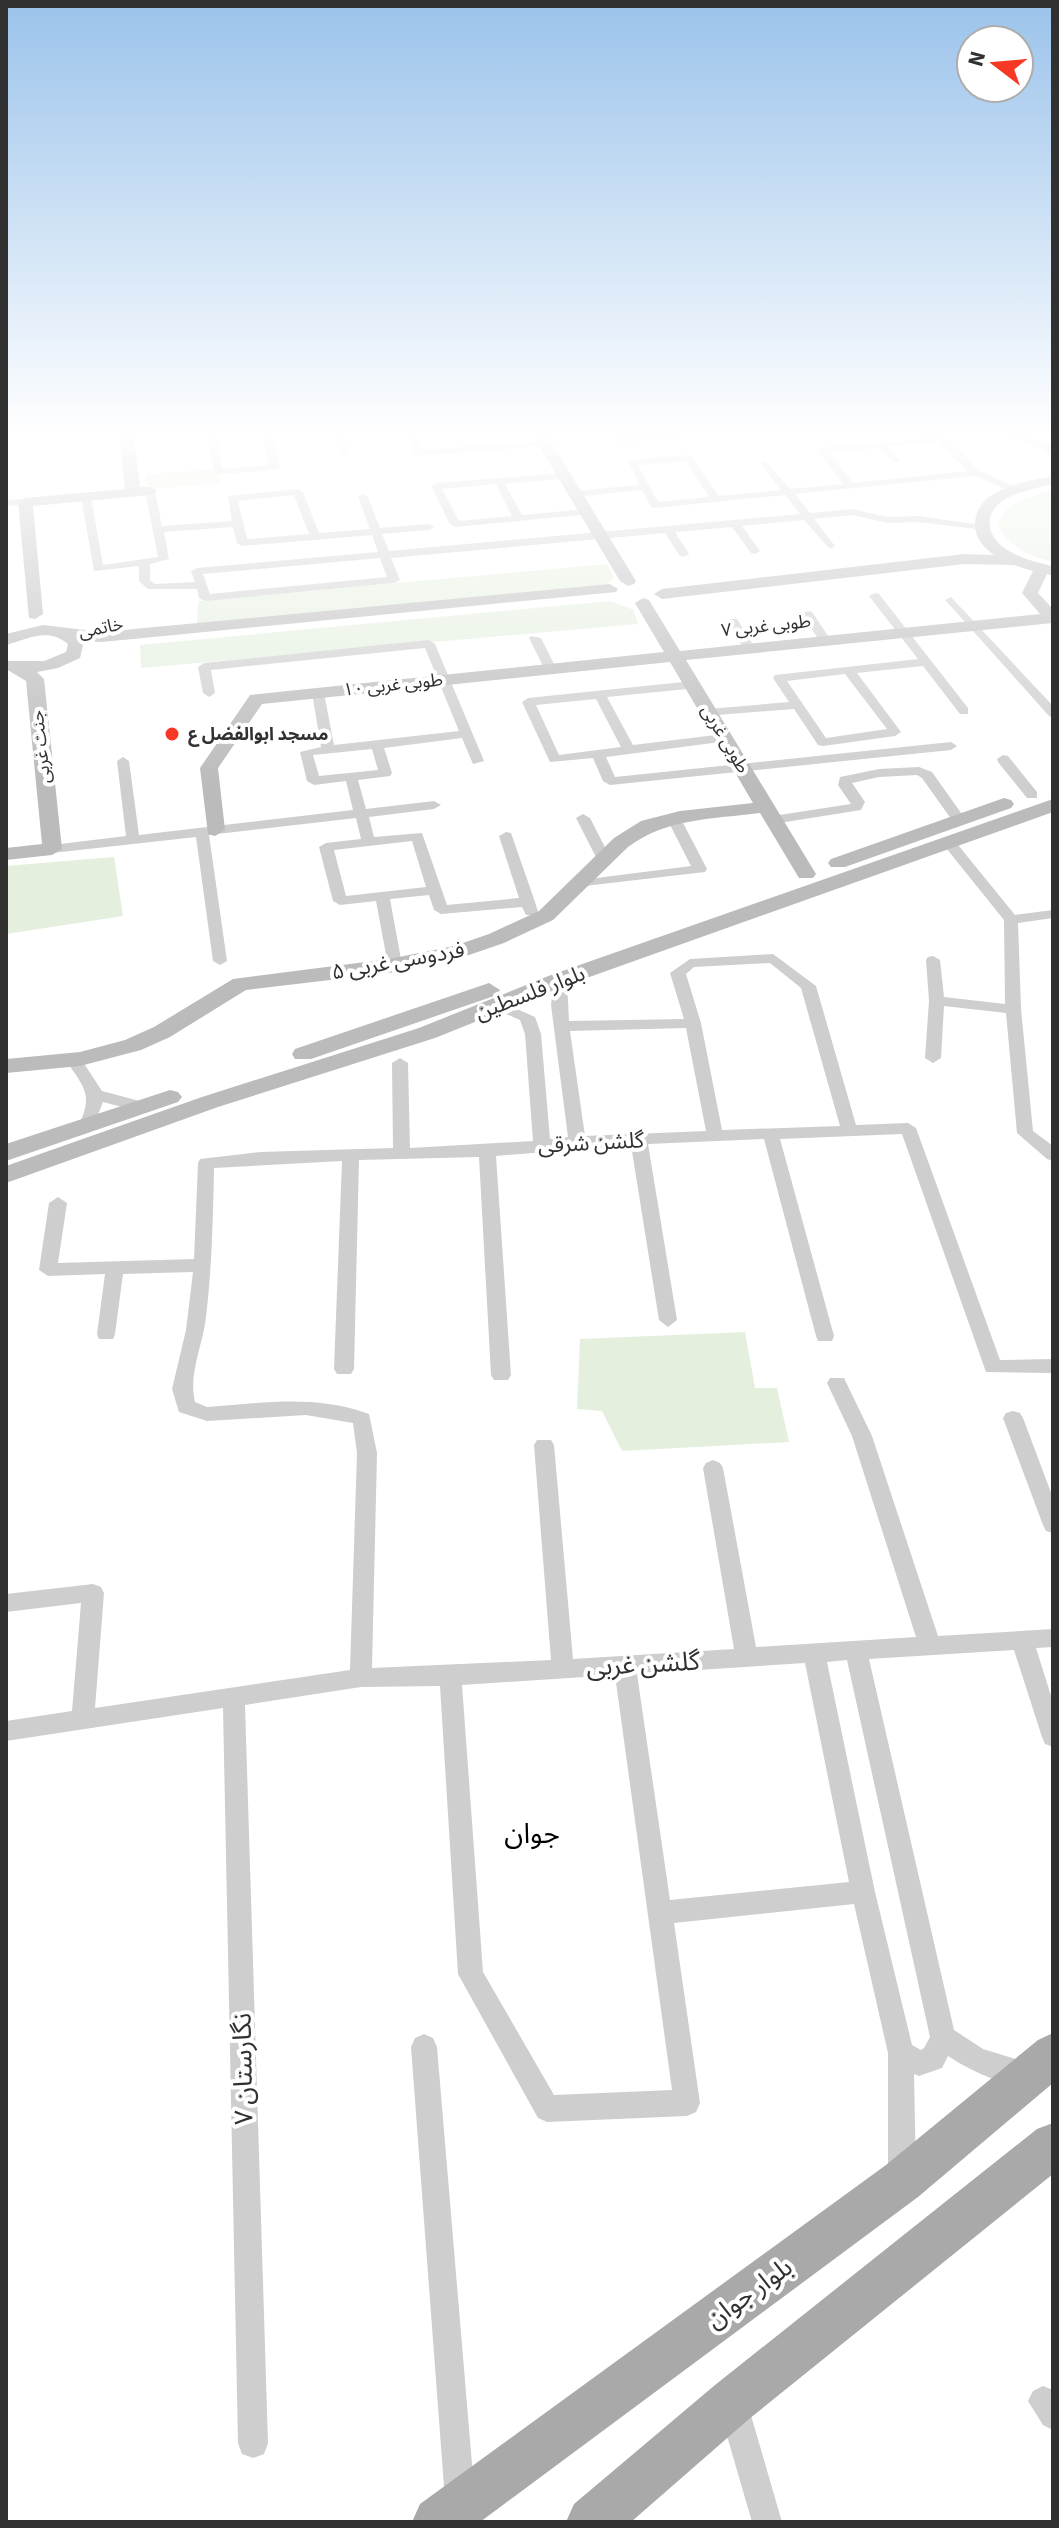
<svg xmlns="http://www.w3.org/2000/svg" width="1059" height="2528" font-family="'Source Sans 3','Noto Sans Arabic',sans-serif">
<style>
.green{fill:#e4efde}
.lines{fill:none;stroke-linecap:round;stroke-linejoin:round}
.street{fill:#cecece;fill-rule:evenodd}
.secondary{fill:#bbb;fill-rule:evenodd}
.primary{fill:#a9a9a9;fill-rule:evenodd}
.poi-dot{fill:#f73824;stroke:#fff;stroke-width:3}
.labels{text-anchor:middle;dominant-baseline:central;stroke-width:8;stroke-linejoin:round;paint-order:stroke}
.far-street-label{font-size:18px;fill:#313131;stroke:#fff}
.far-poi-label{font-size:18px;font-weight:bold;fill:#313131;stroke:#fff;text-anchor:start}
.street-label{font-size:22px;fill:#313131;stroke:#fff}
.near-street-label{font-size:26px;fill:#313131;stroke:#fff}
.near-neighbourhood-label{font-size:28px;fill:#000;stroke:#fff}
</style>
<rect width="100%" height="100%" fill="#fff"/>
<g class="green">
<path d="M219,469L222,483L149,489L146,474Z"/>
<path d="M1053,490V562C1029,556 1009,547 998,525C1005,501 1031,497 1053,490Z"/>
<path d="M607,564L614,578L604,587L197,624L198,601Z"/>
<path d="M610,601L634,610L638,624L141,668L140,645Z"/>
<path d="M114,857L123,916L6,934V866Z"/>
<path d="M745,1332L755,1388H777L789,1442L622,1451L602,1411L577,1409L580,1339Z"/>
</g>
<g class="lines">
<g class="street">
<path d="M207,432H237L216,436L223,469L269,465L261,432H271L280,467L275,470L215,474Z"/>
<path d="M332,432H342L348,455H342Z"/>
<path d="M404,432H414L422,450L544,440L549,443L544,446L419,456L414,453Z"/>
<path d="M608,432H618L621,437L673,432L685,435L680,438L618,443Z"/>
<path d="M938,436L948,439L980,471L1022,490L1013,492L975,476L795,494L810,513L853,509L887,517L918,516L981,525L985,526V530L918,522L887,523L853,515L814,519L835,546L830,549L804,520L742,526L760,551L755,554L751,553L732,527L675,532L689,554L684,557L680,556L665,533L391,558L400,580L394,583L205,601L199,598L197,589H148L139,581V566L94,571L81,497L86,494L91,497L103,565L158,557L145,491L150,488L155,491L162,526L232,521L228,496L298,489L303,492L319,533L370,529L358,497L363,494L368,497L380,528L429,524L434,527L429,530L382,534L389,551L800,514L785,495L655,508L651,507L642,490L575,497L570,494L575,491L639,485L628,460L689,455L692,456L719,496L781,490L760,463L765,460L790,489L843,484L817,450L819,448ZM938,442L968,471L853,483L829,452L878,448L895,463L900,460L888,447ZM686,461L709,497L658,502L638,465ZM294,495L309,534L247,539L238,501ZM233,527L237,543L242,546L372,535L378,552L197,568L191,571L195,582L155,584L150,580V564L169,559L164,532ZM380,558L387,577L210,594L203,574Z"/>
<path d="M564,473L569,476L568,478L505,484L522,515L586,509L591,512L590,514L455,527L450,524L431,486L436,483ZM496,484L512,516L459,521L442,489Z"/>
<path d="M25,499L29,500V504L6,506V500Z"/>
<path d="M875,593L879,594L968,708V714H960L923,666L857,673L901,732L895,736L823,746L818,745L794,709L705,716V710L709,709L789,702L773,678L775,675L918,659L869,596ZM845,674L887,729L826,738L787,681Z"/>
<path d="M951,597L1053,706V717L1049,716L947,602L945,600Z"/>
<path d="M808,611L812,612L831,640L829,642L819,640L802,614Z"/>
<path d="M729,619H737L755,648L753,651H745L727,621Z"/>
<path d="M531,636L541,638L556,668L554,671L544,668L529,638Z"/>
<path d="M429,640L435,644L484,761L473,764L462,738L384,748L392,773L390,776L358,780L366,809L434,801L441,805L434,809L369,817L374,837L422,833L447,905L519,898L499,836L506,832L511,833L535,902L538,912L536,915H526L522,907L441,914L434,910L429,895L390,899L402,965L395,969L388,965L376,901L340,905L333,901L319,847L326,843L361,839L356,818L209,835L227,961L220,965L213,961L196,837L52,853L45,849L52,845L126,836L117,761L123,757L129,761L139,835L353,810L346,781L314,785L307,781L300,752L321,747L312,693L318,689L324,693L334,745L459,731L425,648L211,670L215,693L209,697L203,693L198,667L204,663ZM372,749L378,770L319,776L313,755ZM412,841L426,887L346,896L334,850Z"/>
<path d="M693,681L699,685L697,688L607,697L633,745L724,734L730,738L728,741L606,757L615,777L951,742L957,746L951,750L610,785L603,781L593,758L550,762L522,702L528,698ZM596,699L621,747L559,755L536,705Z"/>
<path d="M1003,755L1008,756L1037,792V798H1027L998,762L997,759Z"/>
<path d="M919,767L932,772L966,820L964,823H954L922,778L917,775L879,777L852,783L865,802L861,810L773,824L766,820L773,816L851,804L838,785L840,777L879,769Z"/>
<path d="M583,814L590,818L611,859L609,862H599L597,859L576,818Z"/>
<path d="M674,815L681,819L707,869L705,872L576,887V881L581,880L691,866L667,819Z"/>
<path d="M949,839L954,840L1015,915L1053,910V918L1018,923L1021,1009L1033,1131L1053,1146V1161L1047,1159L1017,1133L1006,1013L944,1006L941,1058L933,1063L925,1058L929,1001L926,960L928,957L933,956L940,960L944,997L1005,1004L1004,920L942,843Z"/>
<path d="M773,954L816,986L856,1125L908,1123L916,1128L1000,1360L1053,1359V1373L986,1372L902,1134L780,1139L834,1336L832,1341H818L816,1336L764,1139L648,1144L677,1320L668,1327L659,1320L631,1145L496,1156L511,1375L508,1380H494L491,1375L479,1157L359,1160L354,1369L351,1374H337L334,1369L342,1161L214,1168C213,1218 212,1267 206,1317C203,1345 188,1374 195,1402L207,1407C263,1403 315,1394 369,1414L377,1453L372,1668L551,1660L534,1445L537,1440H551L554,1445L573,1659L734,1649L703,1468L706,1463L713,1460L720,1463L723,1468L756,1647L916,1637L852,1436L827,1383L830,1378H844L872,1436L938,1636L1053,1629V1647L1036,1648L1053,1702V1747L1045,1744L1042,1737L1014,1650L869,1659L954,2030L983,2049L1035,2065L1039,2074L1035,2083C1013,2092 967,2069 948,2056L942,2068L919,2076L914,2074L916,2177L912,2187L902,2191L892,2187L888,2177V2053L854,1904L674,1923L700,2103L696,2112L687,2116L547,2122L538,2118L458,1974L440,1686L361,1687L245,1705L268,2443L264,2454L253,2458L242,2454L238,2443L223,1708L6,1741V1721L72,1711L81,1603L6,1612V1594L93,1584L101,1587L104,1593L95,1708L350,1670L357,1453L353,1423L306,1415L207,1421L179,1412L172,1389L186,1330L193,1272L123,1274L115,1334L113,1339H99L97,1334L105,1274L48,1276L39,1270L49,1203L58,1197L67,1203L58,1263L194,1259L198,1163L200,1159L261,1152L393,1148L392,1063L400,1058L408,1063L410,1148L533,1141L525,1034L520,1020L492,1008L489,1005L492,1002L497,1000L535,1017L541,1034L550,1139L568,1137L551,1005L554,977L559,975L567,980L569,1021L684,1019L670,973L690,959ZM770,963L801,988L840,1126L722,1130L701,1023L686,974L694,967ZM686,1028L706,1131L585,1136L570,1031ZM847,1660L930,2037L924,2048L921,2050L912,2045L875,1892L827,1662ZM805,1663L849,1882L670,1900L637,1674ZM615,1675L672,2090L554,2095L483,1972L462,1685Z"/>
<path d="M75,1057L81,1059L102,1091L147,1103L149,1107L147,1111L141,1112L103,1102L92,1130H80L78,1126C94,1096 84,1087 67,1062Z"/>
<path d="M1013,1411L1020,1413L1023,1418L1053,1498V1533L1046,1531L1043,1525L1003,1418L1006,1413Z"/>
<path d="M424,2034L433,2038L437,2047L475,2500L471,2511L460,2515L449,2511L445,2500L411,2047L415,2038Z"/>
<path d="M1043,2386L1053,2390V2430L1043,2425L1028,2401L1033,2391Z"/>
<path d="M733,2390L743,2395L748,2405L782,2522H752L718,2405L723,2395Z"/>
</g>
<g class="secondary">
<path d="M119,432H133L140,487H150L157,491L150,495L33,506L43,614L35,619L29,618L18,502L25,498L125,489Z"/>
<path d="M531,432H545L636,581L634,584L628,586L620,581Z"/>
<path d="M1001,432H1021L1053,446V455Z"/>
<path d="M1053,476V484C1037,488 1020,491 1005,499C998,504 992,509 990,518C985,550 1030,561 1053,566V576L1047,574L1038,593L1053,609V623L686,660L816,874L813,878H799L760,813C713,819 667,818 628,847L553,920L504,943L469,955L389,973L246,990L170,1037L141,1050L80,1066L6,1073V1059L80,1052L125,1040L154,1027L233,979L389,959L454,946L489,934L539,911L614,838L641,821L680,811L753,803L670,662L262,704L218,768L225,830L215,836L208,834L200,768L250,695L664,652L635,603L643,598L649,600L680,651L1040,614L1022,593L1033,571L1014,565L964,564L662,599L654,594L662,589L964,554L994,555C984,548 975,538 975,525C975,487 1026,482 1053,476Z"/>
<path d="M610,584L618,589L616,592L102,642L84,641L80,658L58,668L37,672L44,679L62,849L52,855L6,860V848L42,844L26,681L6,669V661H44L66,652L68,644C48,627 28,639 6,645V634L43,625L102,632Z"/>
<path d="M1004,798L1011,800L1014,804L1011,808L845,867H831L828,863L831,859Z"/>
<path d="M1053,799V812L567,985L435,1038L218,1107L6,1183V1166L202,1097L419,1028L551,975Z"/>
<path d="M489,983L500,990L497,995L311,1059H295L292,1054L295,1049Z"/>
<path d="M170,1090L178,1092L182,1097L178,1102L6,1161V1144Z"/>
</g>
<g class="primary">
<path d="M1053,2033V2083L918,2197L480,2522H412L420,2504L886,2165L1038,2040Z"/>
<path d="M1053,2123V2174L749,2419L631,2522H566L574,2504L715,2385L1037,2129Z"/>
</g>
</g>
<linearGradient id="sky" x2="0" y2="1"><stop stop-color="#9bc3eb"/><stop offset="0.55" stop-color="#fff"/><stop offset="1" stop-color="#fff" stop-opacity="0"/></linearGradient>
<rect width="1059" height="786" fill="url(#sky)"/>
<circle class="poi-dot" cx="172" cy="734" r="8"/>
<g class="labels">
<g class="far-street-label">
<text transform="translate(766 626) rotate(-6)">طوبی غربی ۷</text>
<text transform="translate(101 628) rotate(-11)">خاتمی</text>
<text transform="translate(393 685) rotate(-6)">طوبی غربی ۱۰</text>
<text transform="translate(725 739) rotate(59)">طوبی غربی</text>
<text transform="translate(41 747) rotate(-96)">جنت غربی</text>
</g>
<g class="far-poi-label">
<text x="188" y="734">مسجد ابوالفضل ع</text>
</g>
<g class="street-label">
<text transform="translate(398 961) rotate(-10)">فردوسی غربی ۵</text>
<text transform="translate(530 993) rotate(-21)">بلوار فلسطین</text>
<text transform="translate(591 1143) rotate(-3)">گلشن شرقی</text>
</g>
<g class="near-street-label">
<text transform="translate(643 1664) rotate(-3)">گلشن غربی</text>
<text transform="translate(243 2069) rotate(-91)">نگارستان ۷</text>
<text transform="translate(749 2293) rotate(-36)">بلوار جوان</text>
</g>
<g class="near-neighbourhood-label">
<text x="532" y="1834">جوان</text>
</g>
</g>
<rect width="1059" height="2528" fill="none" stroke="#313131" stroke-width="16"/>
<g transform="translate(995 64) rotate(286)"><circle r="38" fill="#ffffff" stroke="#adadad" stroke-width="2"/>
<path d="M0-6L14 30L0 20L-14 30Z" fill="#f73824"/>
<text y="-12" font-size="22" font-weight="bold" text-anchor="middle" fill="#313131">N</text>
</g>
</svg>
